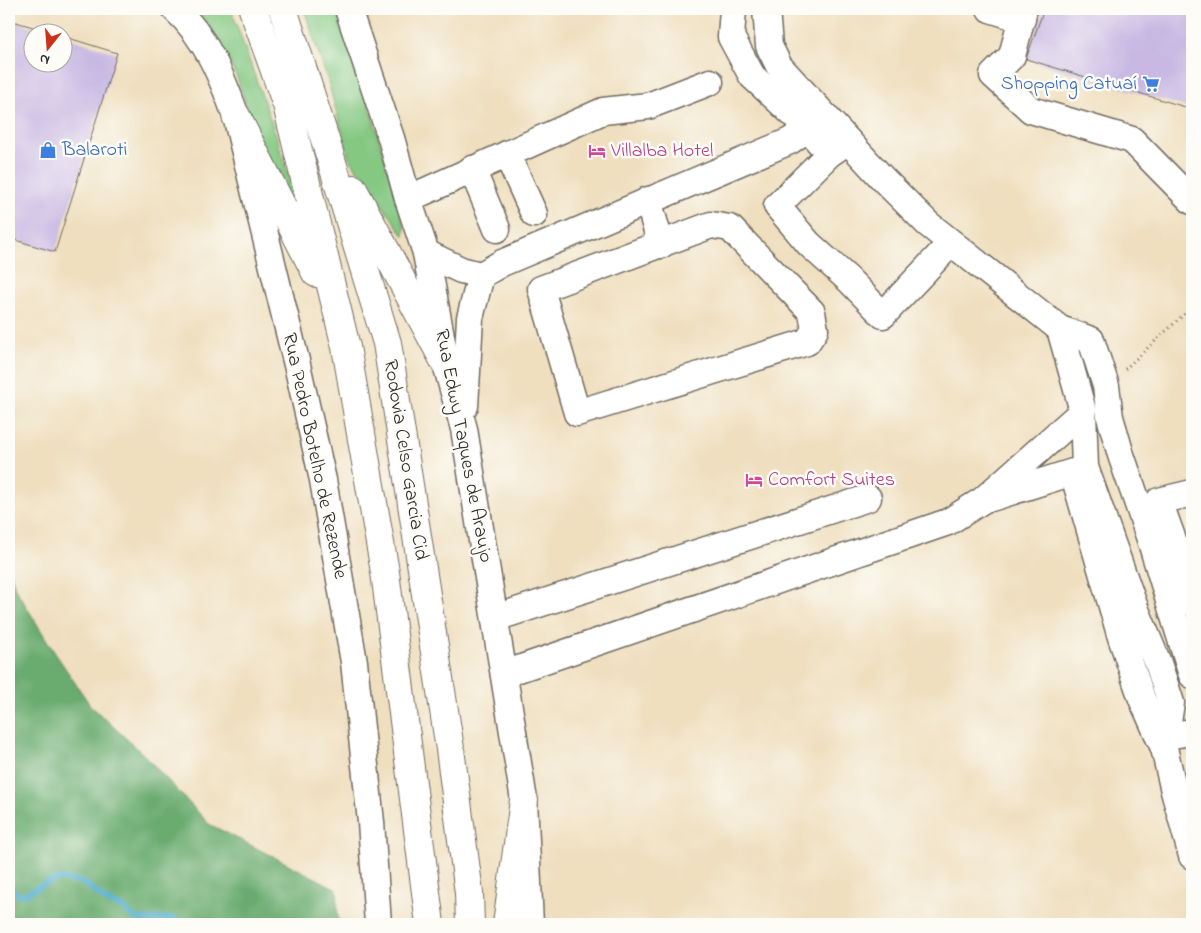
<svg xmlns="http://www.w3.org/2000/svg" width="1201" height="933" font-family="'Indie Flower',sans-serif">
<style>
.green{fill:#84c882;stroke:#587a56}
.forest{fill:#6bac70;stroke:#4b6c4e}
.lines{fill:none;stroke-linecap:round;stroke-linejoin:round}
.stream{stroke:#49a9c8;stroke-width:6}
.building{fill:#c8b8e3}
.minor-casing{stroke:#706a5f;stroke-width:29}
.highway-casing{stroke:#706a5f;stroke-width:30}
.path{stroke:#706a5f;stroke-width:3;stroke-dasharray:1 4;stroke-linecap:butt}
.minor{stroke:#fff;stroke-width:26}
.highway{stroke:#fff;stroke-width:28}
.labels{text-anchor:middle;dominant-baseline:central;stroke-width:5;stroke-linejoin:round;paint-order:stroke}
.shop-label{font-size:20px;fill:#366cbe;stroke:#fdfcf7;text-anchor:end}
.hotel-label{font-size:20px;fill:#b23c85;stroke:#fdfcf7;text-anchor:start}
.street-label{font-size:20px;fill:#2b2b2b;stroke:#fdfcf7}
</style>
<rect width="100%" height="100%" fill="#fdfcf7"/>
<filter id="ink" filterUnits="userSpaceOnUse"><feTurbulence type="fractalNoise" baseFrequency=".02" numOctaves="2"/><feDisplacementMap in="SourceGraphic" scale="10" xChannelSelector="R" yChannelSelector="G"/><feConvolveMatrix kernelMatrix="1 2 1 2 8 2 1 2 1" color-interpolation-filters="sRGB"/></filter>
<filter id="wash" filterUnits="userSpaceOnUse"><feTurbulence type="fractalNoise" baseFrequency=".0096" numOctaves="4" result="noise"/><feDisplacementMap in="SourceGraphic" scale="20" xChannelSelector="R" yChannelSelector="G"/><feGaussianBlur stdDeviation="1.12" result="paint"/><feColorMatrix in="noise" values="0 0 0 0 0 0 0 0 0 0 0 0 0 0 0 0 0 1.4 0 .05"/><feComposite in="paint" operator="in"/></filter>
<g filter="url(#wash)">
<rect width="100%" height="100%" fill="#efdfbf"/>
<g class="green">
<path d="M196,9H231L276,135L300,212L294,209L258,138L237,78L226,54L211,29Z"/>
<path d="M304,9H338L360,73L405,229L404,236L349,158L329,85Z"/>
</g>
<path class="forest" d="M9,566L15,588L53,650L90,705L144,755L209,824L337,889L338,924H9Z"/>
<g class="lines">
<path class="stream" d="M9,886L19,895H23L46,883L58,879L77,881L87,885L106,901L124,908L134,918L149,920L171,918L184,924"/>
</g>
<g id="blocks">
<g class="building">
<path d="M1044,9H1192V109L1026,59Z"/>
<path d="M9,20L50,32H32V62H62V36L117,53L55,252L9,238Z"/>
</g>
</g>
</g>
<g filter="url(#ink)">
<use href="#blocks" fill-opacity="0" stroke="#706a5f" stroke-width="1"/>
<g class="lines">
<g class="minor-casing">
<g id="minor">
<path d="M175,9C206,37 222,77 236,116L298,369L323,480L354,662L371,822L378,924"/>
<path d="M348,9L391,138L408,199L426,253L446,364L464,429L524,800L530,924"/>
<path d="M733,9L731,37L752,76L807,127L819,142"/>
<path d="M766,9L769,46L779,66L884,180L928,224L1060,329L1091,340L1106,386L1110,417L1121,455L1151,542L1192,675"/>
<path d="M990,9L1022,19"/>
<path d="M1024,9L1012,56L993,75L1031,110L1132,140L1192,201"/>
<path d="M848,141L829,154L777,206L809,244L849,280L883,315L951,243"/>
<path d="M507,154L534,214"/>
<path d="M472,169L497,229"/>
<path d="M408,199L603,111L648,106L710,82"/>
<path d="M648,200L661,245"/>
<path d="M711,225L730,228L812,312L815,330L807,342L577,413L541,289Z"/>
<path d="M426,253L461,270L481,275L502,263L790,141L825,116"/>
<path d="M1060,329L1083,411L1085,467L1134,605L1158,663L1171,703L1164,748"/>
<path d="M465,406L470,318L481,275"/>
<path d="M1192,493L1159,501L1178,554L1192,602"/>
<path d="M991,498L1073,472L1120,634L1142,699L1164,748L1174,791L1192,856"/>
<path d="M495,618L868,498"/>
<path d="M504,674L948,522L983,500L1083,411"/>
<path d="M1159,737L1192,732"/>
</g>
</g>
<g class="highway-casing">
<g id="highway">
<path d="M253,9L287,105L346,347L385,572L430,924"/>
<path d="M283,9L323,133L387,343L450,749L469,893L470,924"/>
<path d="M236,116L316,273"/>
<path d="M353,189L446,364"/>
<path d="M507,924L524,800"/>
</g>
</g>
<path class="path" d="M1125,369L1192,307"/>
<use href="#minor" class="minor"/>
<use href="#highway" class="highway"/>
</g>
</g>
<defs>
<g id="supermarket-bare" transform="scale(1.35)"><path d="M-6-5.5h2.5l.6 2H6L4.5 2H-2.5L-4.4-4H-6ZM-1.5 3.2a1.3 1.3 0 1 0 .1 0ZM3 3.2a1.3 1.3 0 1 0 .1 0Z" fill="#3f7fe0" stroke="#fdfcf7" stroke-width="2.5" paint-order="stroke"/></g>
<g id="shop-bare" transform="scale(1.35)"><path d="M-5-2.5h2.3a2.7 3.5 0 0 1 5.4 0H5L5.5 6h-11ZM-1.5-2.5h3a1.5 2.3 0 0 0-3 0Z" fill="#3f7fe0" stroke="#fdfcf7" stroke-width="2.5" paint-order="stroke"/></g>
<g id="hotel-bare" transform="scale(1.35)"><path d="M-6-4.5h1.5V1H6V5H4.5V3h-9V5H-6ZM-4 0a1.8 1.8 0 1 1 3.6 0ZM.5 0V-2.5h3Q6-2.5 6 0Z" fill="#d1479c" stroke="#fdfcf7" stroke-width="2.5" paint-order="stroke"/></g>
</defs>
<g fill-rule="evenodd">
<use href="#supermarket-bare" x="1151" y="84"/>
<use href="#shop-bare" x="48" y="150"/>
<use href="#hotel-bare" x="597" y="151"/>
<use href="#hotel-bare" x="754" y="480"/>
</g>
<g class="labels">
<g class="shop-label">
<text x="1137" y="84">Shopping Catuaí</text>
<text x="62" y="150" text-anchor="start">Balaroti</text>
</g>
<g class="hotel-label">
<text x="611" y="151">Villalba Hotel</text>
<text x="768" y="480">Comfort Suites</text>
</g>
<g class="street-label">
<text transform="translate(463 446) rotate(79)">Rua Edwy Taques de Araujo</text>
<text transform="translate(314 456) rotate(78)">Rua Pedro Botelho de Rezende</text>
<text transform="translate(405 460) rotate(81)">Rodovia Celso Garcia Cid</text>
</g>
</g>
<rect width="1201" height="933" fill="none" stroke="#fdfcf7" stroke-width="30"/>
<g transform="translate(48 48) rotate(197)"><circle r="24" fill="#fdfcf7" stroke="#a9a8a5"/>
<path d="M0-4L9 19L0 12L-9 19Z" fill="#c8321e"/>
<text y="-8" font-size="14" font-weight="bold" text-anchor="middle" fill="#2b2b2b">N</text>
</g>
</svg>
